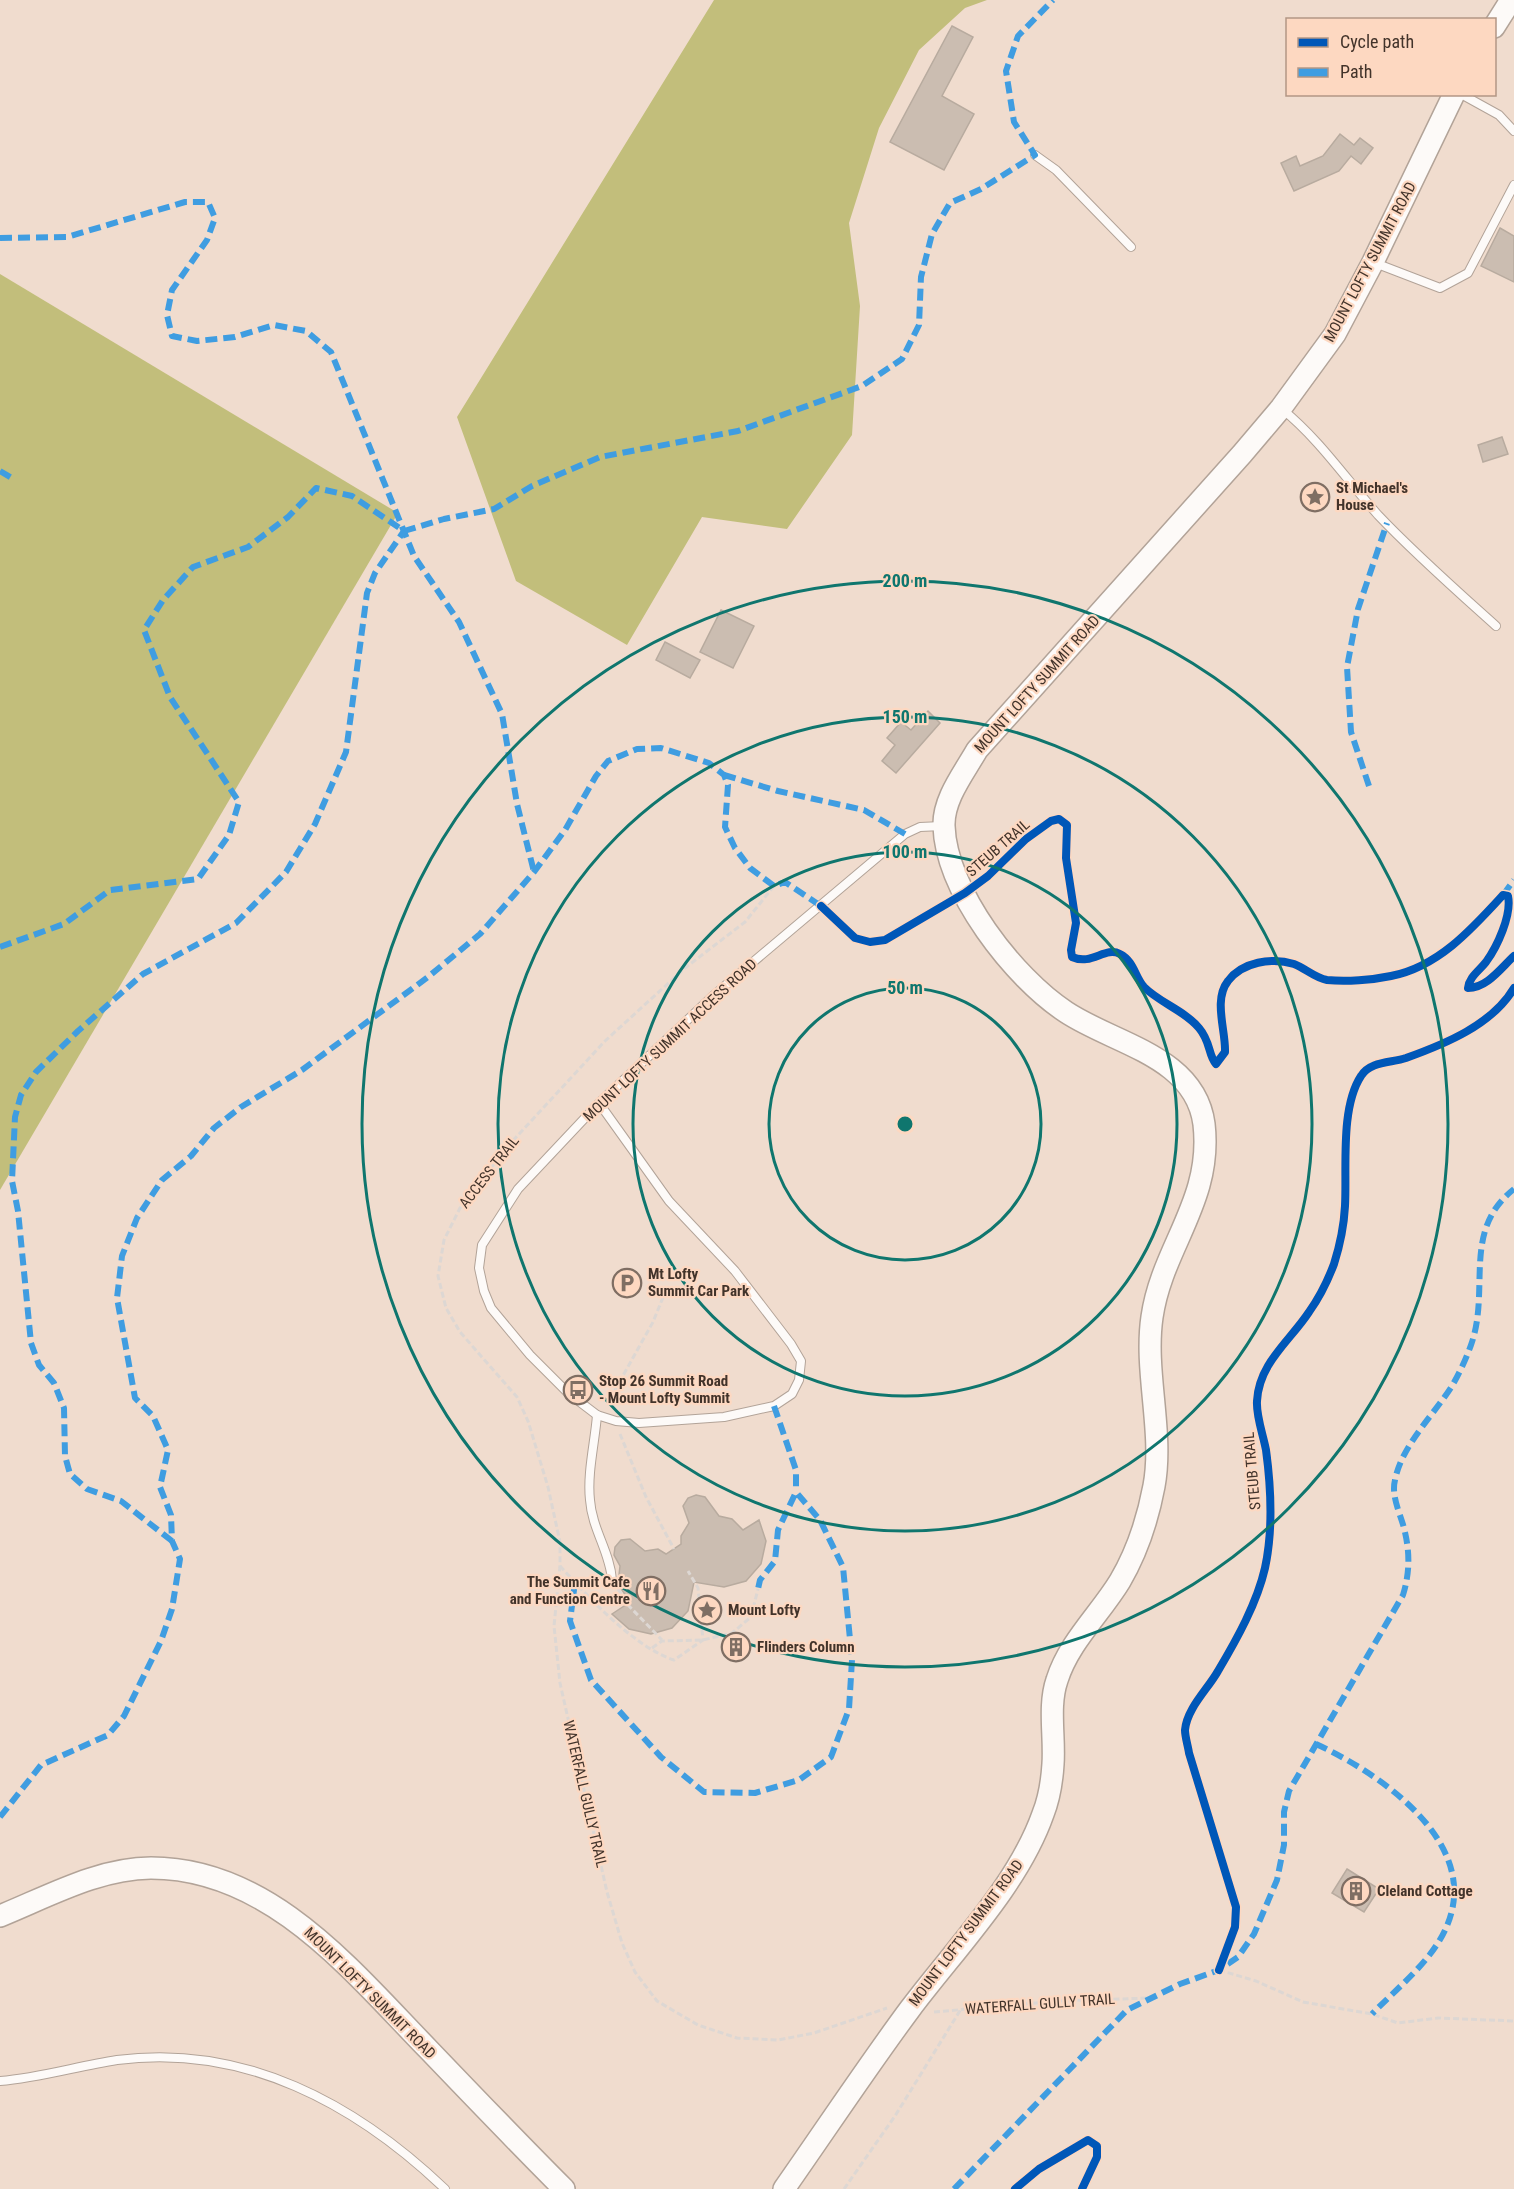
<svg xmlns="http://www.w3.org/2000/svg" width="1514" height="2189" font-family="'Roboto Condensed',sans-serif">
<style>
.forest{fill:#c2be7b}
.building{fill:#cbbdb1;stroke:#b8ab9f;stroke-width:1.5}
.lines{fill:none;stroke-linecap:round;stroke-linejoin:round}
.service-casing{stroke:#b2a398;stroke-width:10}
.secondary-casing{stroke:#b2a398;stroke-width:24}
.path{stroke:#ddd7d3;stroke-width:3;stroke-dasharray:6 3;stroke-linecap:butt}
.service{stroke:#fdfaf8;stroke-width:8}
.secondary{stroke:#fdfaf8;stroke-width:21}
.quiet{stroke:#3f9de1;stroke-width:6;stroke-dasharray:12 6;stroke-linecap:butt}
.cycleway-casing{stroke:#fdd8c1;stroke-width:11}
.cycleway{stroke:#0057b8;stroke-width:8}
.ring{fill:none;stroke:#0f766e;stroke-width:3}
.labels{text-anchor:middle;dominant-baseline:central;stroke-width:4.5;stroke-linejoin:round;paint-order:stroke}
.street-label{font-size:15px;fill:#42332a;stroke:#fdd8c1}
.poi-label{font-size:15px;font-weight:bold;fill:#42332a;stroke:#fdd8c1;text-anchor:start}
.centre{fill:#0f766e;stroke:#fdd8c1;stroke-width:3}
.ring-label{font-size:18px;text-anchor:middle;font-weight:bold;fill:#0f766e;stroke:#fdd8c1;stroke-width:4.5;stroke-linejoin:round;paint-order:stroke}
</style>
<rect width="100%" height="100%" fill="#f0dcce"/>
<g class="forest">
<path d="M714,0H987L965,8L919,50L879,128L849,223L860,306L852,435L787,529L702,517L627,645L516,581L457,417Z"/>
<path d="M0,274L398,513L0,1190Z"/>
</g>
<g class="building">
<path d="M952,26L973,37L942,96L974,114L944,170L890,142Z"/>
<path d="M1340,134L1354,145L1360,138L1373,148L1361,164L1351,156L1339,171L1294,191L1281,163L1296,156L1300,166L1323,156Z"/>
<path d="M1500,228L1514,236V282L1481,266Z"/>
<path d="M1502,437L1508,454L1483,462L1478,445Z"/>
<path d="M721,610L754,626L733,668L700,652Z"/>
<path d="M665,642L700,660L690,678L656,660Z"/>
<path d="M928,711L940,723L896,773L882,761L895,745L887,738L901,722L911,730Z"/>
<path d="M696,1495L705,1497L719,1516L732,1519L743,1530L759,1520L766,1541L761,1564L746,1581L724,1587L694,1582L688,1611L672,1628L651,1634L629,1629L612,1614L630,1602L618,1584L620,1566L614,1555L615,1547L621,1540L630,1539L645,1551L658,1549L666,1554L681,1544V1536L689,1523L683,1506L688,1498Z"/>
<path d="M733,1640H740L745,1652L735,1654L725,1647Z"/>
<path d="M1347,1869L1379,1889L1364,1912L1332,1893Z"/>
</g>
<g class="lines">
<g class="service-casing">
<g id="service">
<path d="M1461,94L1499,115L1514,131"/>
<path d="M1035,155L1056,170L1131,247"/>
<path d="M1375,263L1440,288L1468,273L1514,185"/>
<path d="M1282,409C1320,440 1346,479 1378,515C1415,554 1456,590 1496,626"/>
<path d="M599,1103L669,1201L735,1271L791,1344L801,1361L799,1380L792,1394L774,1406L724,1417L639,1423L616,1421L597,1415L568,1393L530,1355L491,1308L484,1291L479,1268L482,1245L518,1189L599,1103L714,995L905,834L920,827L942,826"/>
<path d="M597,1415C595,1442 587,1473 590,1500C592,1529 610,1552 612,1580"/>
<path d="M0,2081C39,2078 78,2066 117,2060C244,2043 356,2104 445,2189"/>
</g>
</g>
<g class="secondary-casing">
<g id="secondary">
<path d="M1494,27L1511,0"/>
<path d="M0,1916C47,1897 99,1868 151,1868C270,1868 352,1971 428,2049C473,2096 518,2143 564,2189"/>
<path d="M784,2189C826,2129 867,2067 910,2009C955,1949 1018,1885 1043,1814C1049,1799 1052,1780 1053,1764C1055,1737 1048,1706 1057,1680C1069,1642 1100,1614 1120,1581C1137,1552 1148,1518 1154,1486C1164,1432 1144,1372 1152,1317C1162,1247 1213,1201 1204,1124C1195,1056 1114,1044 1066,1012C1014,978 946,891 944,826C943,799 964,773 977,750L1242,454L1281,408L1335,334L1373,262L1454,94"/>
</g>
</g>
<g class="path">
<path d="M774,886L745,922L685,968L605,1041L508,1146L460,1208L444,1240L438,1276L446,1308L460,1332L517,1397L528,1421L548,1487L560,1542V1566L554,1626L560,1683L607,1892L622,1943L635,1972L657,2001L698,2025L737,2038L778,2040L814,2033L887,2008"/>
<path d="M613,1407L611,1397L653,1322L666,1290"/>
<path d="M620,1434L646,1497L674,1549"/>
<path d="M560,1566C588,1597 634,1647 674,1660L703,1640L698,1588L688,1571"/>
<path d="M618,1589L629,1606L662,1640"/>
<path d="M652,1648L662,1641L703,1640L732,1633L751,1617L758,1589"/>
<path d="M1219,1970L1256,1981L1303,2002L1372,2014L1398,2023L1438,2018L1514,2021"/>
<path d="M934,2012L1058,2001L1150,1998"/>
<path d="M844,2189L895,2116L961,2009"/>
</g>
<use href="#service" class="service"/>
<use href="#secondary" class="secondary"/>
<g class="quiet">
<path d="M0,238L67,237L185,202H208L215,218L207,240L172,290L167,315L172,336L197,341L235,337L274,325L306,331L331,352L414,556L459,622L502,714L517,804L534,872"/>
<path d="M0,471L15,480"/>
<path d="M404,531L444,519L494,509L532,486L600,457L738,431L862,386L902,359L919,325L921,277L932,234L950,203L981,189L1035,155L1014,122L1006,71L1018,36L1053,0"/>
<path d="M724,775L778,791L864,810L905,834"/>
<path d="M1369,786L1351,732L1347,667L1358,609L1387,523"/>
<path d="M1503,895L1514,880"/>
<path d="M0,947L64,924L110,890L198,879L229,835L239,802L170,697L144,630L163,600L193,567L248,547L288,517L316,488L352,496L404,531"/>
<path d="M774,1406L796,1470V1492"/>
<path d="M172,1541L121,1501L87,1489L70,1474L65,1456L64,1408L54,1383L39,1365L31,1343L18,1211L12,1181L15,1117L21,1095L36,1072L78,1031L143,974L236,923L286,872L315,824L346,752L367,593L375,573L404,531"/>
<path d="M575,1582L570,1621L591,1680L661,1757L704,1792L755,1793L799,1780L831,1757L849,1709L852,1660L843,1567L820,1520L796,1492L778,1530L775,1561L760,1580L758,1589"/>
<path d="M1316,1744C1381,1774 1484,1844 1446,1928C1431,1962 1397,1988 1372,2014"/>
<path d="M0,1817L41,1765L108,1735L124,1716L161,1641L172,1609L180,1559L172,1541L171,1515L160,1487L168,1450L153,1416L135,1398L117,1298L122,1256L137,1218L162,1180L191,1156L214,1128L241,1107L302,1070L428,977L480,934L534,872L565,830L596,776L608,761L637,749L661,748L709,763L724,775L728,785L725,827L735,848L750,868L774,886L785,882L821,906"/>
<path d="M954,2189L1127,2010L1180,1984L1219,1970L1238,1957L1254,1934L1277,1880L1284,1845V1812L1289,1791L1403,1595C1410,1572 1410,1552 1404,1528C1400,1513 1391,1496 1395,1480C1402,1445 1433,1416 1452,1386C1459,1374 1466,1359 1471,1345C1491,1289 1461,1231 1514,1189"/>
</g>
<g class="cycleway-casing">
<g id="cycleway">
<path d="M821,906L855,938L870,942L885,940L965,893L988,876L1026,839L1051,821L1059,819L1067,825L1066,858L1076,923L1071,950L1072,957C1092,966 1105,946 1120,954C1134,961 1135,977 1144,987C1160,1003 1184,1010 1199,1028C1211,1042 1208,1055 1216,1064L1225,1052C1226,1031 1213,1000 1228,981C1242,962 1272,957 1294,964C1305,968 1315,978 1327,980C1346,982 1372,980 1391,976C1438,967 1472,929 1503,895L1508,896C1512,915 1497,947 1486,962C1479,971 1469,977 1468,988C1487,988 1501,968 1514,956"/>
<path d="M1219,1970L1235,1927L1236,1907L1189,1753C1188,1746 1185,1737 1185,1730C1187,1708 1208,1689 1218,1671C1237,1639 1257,1603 1265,1568C1273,1531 1271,1487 1266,1450C1263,1434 1256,1416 1257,1401C1259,1363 1290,1341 1309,1312C1319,1298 1328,1280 1334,1264C1340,1245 1344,1225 1345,1206C1347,1169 1340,1108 1361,1076C1370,1061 1391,1063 1406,1058C1445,1044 1492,1025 1514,988"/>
<path d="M1015,2189L1039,2169L1088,2140L1097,2146V2157L1082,2189"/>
</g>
</g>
<use href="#cycleway" class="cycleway"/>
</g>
<g class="ring">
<circle cx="905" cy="1124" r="136"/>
<circle cx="905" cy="1124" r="272"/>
<circle cx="905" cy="1124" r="407"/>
<circle cx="905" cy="1124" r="543"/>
</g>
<defs>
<g id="sight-ring" transform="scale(1.5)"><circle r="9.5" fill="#fdd8c1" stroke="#7f6e63" stroke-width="1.5"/><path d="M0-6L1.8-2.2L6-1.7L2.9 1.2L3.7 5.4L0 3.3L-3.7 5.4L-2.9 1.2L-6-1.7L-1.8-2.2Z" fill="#7f6e63"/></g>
<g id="parking-ring" transform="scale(1.5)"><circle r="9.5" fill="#fdd8c1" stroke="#7f6e63" stroke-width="1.5"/><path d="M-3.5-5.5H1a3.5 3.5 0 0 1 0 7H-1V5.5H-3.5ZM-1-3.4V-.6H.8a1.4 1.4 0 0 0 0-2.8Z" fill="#7f6e63"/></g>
<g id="bus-ring" transform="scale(1.5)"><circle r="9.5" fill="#fdd8c1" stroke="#7f6e63" stroke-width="1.5"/><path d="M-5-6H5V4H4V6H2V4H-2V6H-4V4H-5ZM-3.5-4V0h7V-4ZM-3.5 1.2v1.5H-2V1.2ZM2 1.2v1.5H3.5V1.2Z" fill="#7f6e63"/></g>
<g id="restaurant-ring" transform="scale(1.5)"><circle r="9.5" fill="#fdd8c1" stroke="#7f6e63" stroke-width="1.5"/><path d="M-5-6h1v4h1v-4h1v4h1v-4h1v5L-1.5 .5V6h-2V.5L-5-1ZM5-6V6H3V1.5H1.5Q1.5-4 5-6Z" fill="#7f6e63"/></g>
<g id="building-ring" transform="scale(1.5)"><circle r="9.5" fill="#fdd8c1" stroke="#7f6e63" stroke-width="1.5"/><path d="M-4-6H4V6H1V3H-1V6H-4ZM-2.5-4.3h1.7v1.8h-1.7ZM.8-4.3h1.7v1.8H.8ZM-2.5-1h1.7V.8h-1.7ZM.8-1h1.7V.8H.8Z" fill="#7f6e63"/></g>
</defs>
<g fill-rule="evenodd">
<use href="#sight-ring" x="1315" y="497"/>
<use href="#parking-ring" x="627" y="1283"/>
<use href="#bus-ring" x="578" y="1390"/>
<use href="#restaurant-ring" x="651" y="1591"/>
<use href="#sight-ring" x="707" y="1610"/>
<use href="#building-ring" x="736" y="1647"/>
<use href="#building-ring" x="1356" y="1891"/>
</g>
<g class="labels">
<g class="street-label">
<text transform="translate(1370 262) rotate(-62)">MOUNT LOFTY SUMMIT ROAD</text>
<text transform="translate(1037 684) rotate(-48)">MOUNT LOFTY SUMMIT ROAD</text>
<text transform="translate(998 848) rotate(-41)">STEUB TRAIL</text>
<text transform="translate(670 1040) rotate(-43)">MOUNT LOFTY SUMMIT ACCESS ROAD</text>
<text transform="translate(489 1172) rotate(-52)">ACCESS TRAIL</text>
<text transform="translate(1252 1471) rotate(-95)">STEUB TRAIL</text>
<text transform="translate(585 1794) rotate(77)">WATERFALL GULLY TRAIL</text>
<text transform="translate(966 1933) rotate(-53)">MOUNT LOFTY SUMMIT ROAD</text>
<text transform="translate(370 1993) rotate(45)">MOUNT LOFTY SUMMIT ROAD</text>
<text transform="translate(1040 2004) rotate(-4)">WATERFALL GULLY TRAIL</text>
</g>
<g class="poi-label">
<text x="1336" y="488">St Michael's<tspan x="1336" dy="17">House</tspan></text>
<text x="648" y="1274">Mt Lofty<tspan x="648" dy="17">Summit Car Park</tspan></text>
<text x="599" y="1381">Stop 26 Summit Road<tspan x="599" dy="17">- Mount Lofty Summit</tspan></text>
<text x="630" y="1582" text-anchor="end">The Summit Cafe<tspan x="630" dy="17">and Function Centre</tspan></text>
<text x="728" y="1610">Mount Lofty</text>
<text x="757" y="1647">Flinders Column</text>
<text x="1377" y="1891">Cleland Cottage</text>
</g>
</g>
<circle cx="905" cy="1124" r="9" class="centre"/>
<g class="ring-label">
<text x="905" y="587">200 m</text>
<text x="905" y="723">150 m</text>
<text x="905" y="858">100 m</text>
<text x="905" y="994">50 m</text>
</g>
<rect x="1286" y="18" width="210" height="78" fill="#fdd8c1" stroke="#b29685" stroke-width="1.5"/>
<rect x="1298" y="38" width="30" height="9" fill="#0057b8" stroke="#b29685" stroke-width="1.5"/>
<text x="1340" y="48" font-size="18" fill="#42332a">Cycle path</text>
<rect x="1298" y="68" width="30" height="9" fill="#3f9de1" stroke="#b29685" stroke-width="1.5"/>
<text x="1340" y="78" font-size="18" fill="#42332a">Path</text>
</svg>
